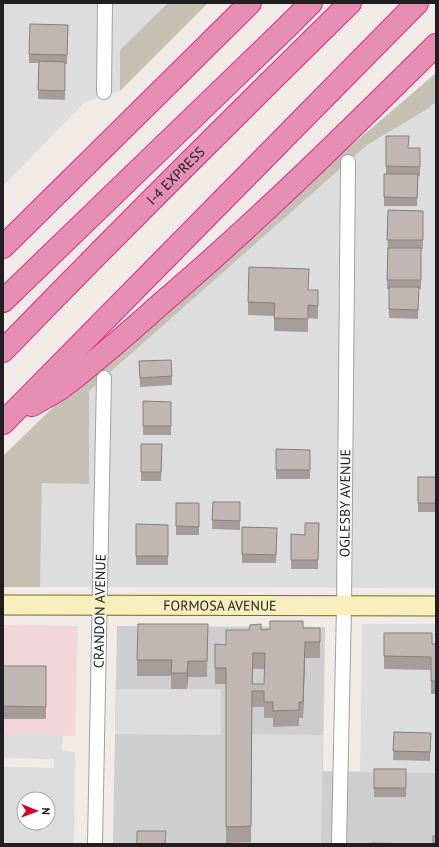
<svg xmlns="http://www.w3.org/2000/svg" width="439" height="847" font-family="'PT Sans',sans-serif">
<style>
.residential{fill:#dedddd}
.commercial{fill:#f1d6db}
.religious{fill:#cecece}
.construction{fill:#c5c1b2}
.parking{fill:#dcdcdc;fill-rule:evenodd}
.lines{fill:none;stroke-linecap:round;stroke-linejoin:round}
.street-casing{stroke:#a1a1a1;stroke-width:16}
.secondary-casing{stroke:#786d06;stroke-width:21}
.highway-casing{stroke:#da288b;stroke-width:24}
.street{stroke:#fff;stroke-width:14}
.secondary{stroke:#f9efbc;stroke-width:19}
.highway{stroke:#e78fb2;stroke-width:22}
.wall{fill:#a69d9a;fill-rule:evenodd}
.shaded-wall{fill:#877f7d}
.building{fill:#c1b6b3;stroke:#877f7d;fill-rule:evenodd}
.labels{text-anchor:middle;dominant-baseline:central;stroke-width:3;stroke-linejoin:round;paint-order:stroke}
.street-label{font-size:14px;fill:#202020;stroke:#fff}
</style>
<rect width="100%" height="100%" fill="#f0ebe7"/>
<g class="residential">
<path d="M3,3H168L120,50V91L85,102L5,184H3Z"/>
<path d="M433,104H436V588L40,587L42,483H89V391L367,144L429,108Z"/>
<path d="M362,624H436V773L360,772Z"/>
</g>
<path class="commercial" d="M3,625L78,626L75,736L3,734Z"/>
<path class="religious" d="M117,626L325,627L323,771L436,773V844H113Z"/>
<g class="construction">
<path d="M168,3H208L120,91V50Z"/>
<path d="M436,73V104H433L429,108L367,145L89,391V484L42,483L40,587H3V456L113,349Z"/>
</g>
<g class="parking">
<path d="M116,689H221V735L115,734Z"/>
<path d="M3,734L63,735L62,751L75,752L74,844H3ZM4,758L54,759V768L4,767ZM24,799H48V823H24Z"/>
<path d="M252,734L323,735L321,844H251Z"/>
</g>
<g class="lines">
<g class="street-casing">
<g id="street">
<path d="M104,92L105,3"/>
<path id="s1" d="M95,844L104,378"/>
<path id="s2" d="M339,844L344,606L348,162"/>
</g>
</g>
<g class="secondary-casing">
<g id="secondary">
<path id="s3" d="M3,605L436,606"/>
</g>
</g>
<g class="highway-casing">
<g id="highway">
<path d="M3,247L250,3"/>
<path d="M3,301L288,26L311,3"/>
<path id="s4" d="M3,351C117,233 233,118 350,3"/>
<path d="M32,405C42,399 52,394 61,388C97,361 130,331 163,302C258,221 347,133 436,45"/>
<path d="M3,423L417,3"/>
</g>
</g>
<use href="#street" class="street"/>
<use href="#secondary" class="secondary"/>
<use href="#highway" class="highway"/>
</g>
<g class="wall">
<path d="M68,25L67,64H65V100L38,99L39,63H29V54Z"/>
<path d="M386,136L408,148H420V176H418L417,206H384V174H386Z"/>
<path d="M388,210L423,211V249H421V289H419L418,319L389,318V289H387Z"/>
<path d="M308,290L318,303V319L308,318V332L274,331V316L248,315V302Z"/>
<path d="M139,361L172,376V385L140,387Z"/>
<path d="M143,401L171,402V435H143Z"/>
<path d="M141,444H162L161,481H141Z"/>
<path d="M276,449L310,450V479H276Z"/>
<rect x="418" y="477" width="18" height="35"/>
<path d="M213,502H240V530L212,529Z"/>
<rect x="176" y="503" width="23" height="32"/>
<path d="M319,523L318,569H291V534L305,535Z"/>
<path d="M136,524L168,525V565H136Z"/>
<path d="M242,527L277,528L276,563H242Z"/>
<path d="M138,624H208L207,677H188L187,689H171V676H137Z"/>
<path d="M303,628H320V658H305L303,718H299V726L273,727V718H264V707H252L251,842L226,843V684H215V644L226,645L249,630ZM253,669H265L264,684H253Z"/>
<path d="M384,633L432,644H436V694H431V670L384,669Z"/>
<rect x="3" y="666" width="43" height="53"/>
<path d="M394,732L431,733L430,761L393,760Z"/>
<rect x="374" y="769" width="32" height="28"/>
</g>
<g class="shaded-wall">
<path d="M305,642V658L303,718V702Z"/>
<path d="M188,661V677L187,689V673Z"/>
</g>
<g class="building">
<path d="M30,24L68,25L67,55L29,54Z"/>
<path d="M39,61L65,62V91L38,90Z"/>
<path d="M386,136H409L408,148H420V167L386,166Z"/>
<path d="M384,174H418L417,198L384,197Z"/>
<path d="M388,210L423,211V240H387Z"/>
<path d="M388,248H421V280H387Z"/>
<path d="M249,267L309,269L308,290H318V306L308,305V319L274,318L275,303L248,302Z"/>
<path d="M389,287H419L418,310L389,309Z"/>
<path d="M171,360L172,376L140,378L139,361Z"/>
<path d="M143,401L171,402V426H143Z"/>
<path d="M141,444H162L161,472H141Z"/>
<path d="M276,449L310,450V470H276Z"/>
<rect x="418" y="477" width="18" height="26"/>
<path d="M213,502H240V521L212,520Z"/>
<path d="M176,503H199V527L176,526Z"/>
<path d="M305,523H319L318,560H291V534L305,535Z"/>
<path d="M136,524L168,525V556H136Z"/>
<path d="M242,527L277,528L276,555L242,554Z"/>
<path d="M270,621H303V628H320V642H305L303,702H299V710L273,711V702H264V691H252L251,826L226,827V668H215V644L226,645V630H249L250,625L261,624V630L270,629ZM253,653H265L264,684H252Z"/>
<path d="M138,624H208L207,661H188L187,673H171L172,660H137Z"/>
<path d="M384,633H432V644H436V681H431V657L384,656Z"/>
<path d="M3,666H46V707L3,706Z"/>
<path d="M394,732L431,733L430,752L393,751Z"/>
<rect x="374" y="769" width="32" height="19"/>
<path d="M137,831H166L165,844H137Z"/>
<rect x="433" y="836" width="3" height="8"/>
<path d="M372,843L411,844H372Z"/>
</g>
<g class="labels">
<g class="street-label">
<text stroke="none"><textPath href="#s4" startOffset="246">I-4 EXPRESS</textPath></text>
<text stroke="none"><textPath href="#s2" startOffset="341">OGLESBY AVENUE</textPath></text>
<text stroke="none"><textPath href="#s3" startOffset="217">FORMOSA AVENUE</textPath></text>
<text stroke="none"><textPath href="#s1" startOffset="233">CRANDON AVENUE</textPath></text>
</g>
</g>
<rect width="439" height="847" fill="none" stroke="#202020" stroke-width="8"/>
<g transform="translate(36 811) rotate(91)"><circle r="19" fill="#ffffff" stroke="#a6a6a6"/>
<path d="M0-3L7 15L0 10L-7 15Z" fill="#cf012d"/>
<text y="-6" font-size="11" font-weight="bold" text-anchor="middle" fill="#202020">N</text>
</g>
</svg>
